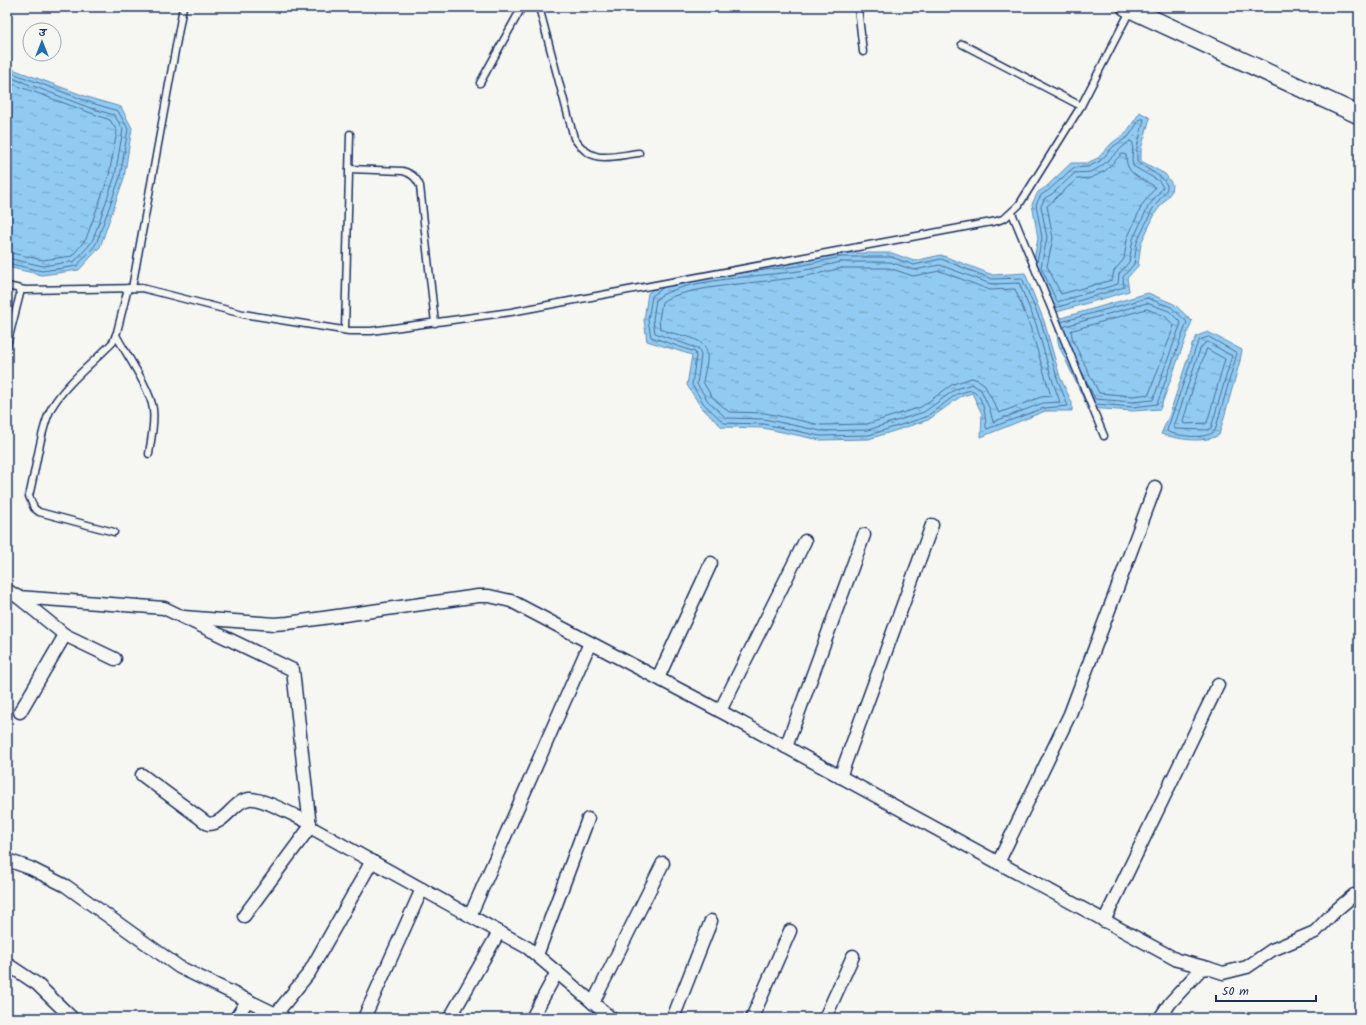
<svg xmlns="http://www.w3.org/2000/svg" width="1366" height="1025" font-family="Kalam,'Playpen Sans Deva',sans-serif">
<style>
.water{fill:url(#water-ripples);stroke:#628db6}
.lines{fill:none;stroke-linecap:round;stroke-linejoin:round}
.shore{stroke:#4a6d99;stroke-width:1}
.lane-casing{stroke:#1b2f5e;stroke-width:9}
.street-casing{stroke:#1b2f5e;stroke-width:15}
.secondary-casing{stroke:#1b2f5e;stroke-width:20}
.lane{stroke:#f6f6f2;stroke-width:6}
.street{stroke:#f6f6f2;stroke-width:12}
.secondary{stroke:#f6f6f2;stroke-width:17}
</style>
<defs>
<pattern id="water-ripples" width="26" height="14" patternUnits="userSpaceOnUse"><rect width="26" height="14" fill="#91cbf1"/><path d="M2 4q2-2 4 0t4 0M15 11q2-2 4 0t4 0" fill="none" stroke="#76a5c6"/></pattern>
</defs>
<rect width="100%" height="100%" fill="#f6f6f2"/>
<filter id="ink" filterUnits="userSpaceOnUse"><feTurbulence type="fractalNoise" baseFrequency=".025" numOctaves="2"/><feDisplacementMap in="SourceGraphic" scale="8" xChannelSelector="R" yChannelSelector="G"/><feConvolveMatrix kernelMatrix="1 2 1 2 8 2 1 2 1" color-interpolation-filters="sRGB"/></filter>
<g filter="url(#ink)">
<g class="water">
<path d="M7,67L93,99L121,107L132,128L124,178L100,247L79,270L42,275L7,267Z"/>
<path d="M1140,112L1150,118L1141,149V161L1165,174L1172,184L1171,192L1156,212L1141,243L1138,266L1127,278L1129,291L1050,314L1045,295L1032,270L1038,238L1032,204L1038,192L1046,187L1071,163H1087L1098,158L1112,143L1126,133Z"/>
<path d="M840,253H892L914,261L941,255L993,275L1025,273L1044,321L1060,377L1072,403V411H1045L981,437L982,414L972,393L960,397L928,420L869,439L820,440L763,428L722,427L701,407L687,385L692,355L647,341L644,320L648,293L666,281L798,262Z"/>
<path d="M1148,293L1174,304L1192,321L1160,409L1133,411L1088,408L1059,346L1054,320Z"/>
<path d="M1208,332L1242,350L1240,361L1219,435C1203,444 1178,439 1161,434L1169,416L1192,345L1197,336Z"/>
</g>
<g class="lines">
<g class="shore">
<path d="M7,71L92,103L118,111L128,129L120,177L96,244L77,266L42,271L7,263"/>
<path d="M7,76L90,108L114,115L123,129L115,176L92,242L75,261L43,266L7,258"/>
<path d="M7,82L110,120L117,131L109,175L86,239L72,256L43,260L7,252"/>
<path d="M1130,141L1133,143L1132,160L1133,166L1159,181L1163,187L1148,207L1133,239L1129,262L1119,274L1118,284L1057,302L1041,267L1047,238L1041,206L1045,198L1052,194L1075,173C1080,172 1086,173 1090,172C1105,167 1117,150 1130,141Z"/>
<path d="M1122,154L1126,155C1126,175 1139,177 1154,186L1155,188L1142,205L1127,239L1124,259L1114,271L1112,280L1061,294L1047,266L1053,238L1047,206L1077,179L1091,178L1105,171Z"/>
<path d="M841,262H890L914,270L940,265L991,284L1019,283L1036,324L1052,379L1060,402L1043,403L993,422L990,410L981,390L972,384L956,389L924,412L868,430L821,431L764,419L726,418L708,401L697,384L701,356L699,349L655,333L653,320L656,299C680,279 766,276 799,271C813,269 827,265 841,262Z"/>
<path d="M1037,262L1042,238L1036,204L1041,195L1049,190L1073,168L1088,167L1100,161L1114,146L1129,136L1140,119H1144L1137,148V162L1162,178L1167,185V189L1152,210L1137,242L1134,264L1123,277L1124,287L1055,308"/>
<path d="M842,268H889L913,276L940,271L990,290L1015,289L1030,326L1051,396L1041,397L999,413L984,384L978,380L972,378L953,384L921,407L867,424L821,425L765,413L729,412L712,397L703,382C704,373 708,364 707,354C706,334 673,337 660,328L659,320L662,302C682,286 770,282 800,277C814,275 828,271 842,268Z"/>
<path d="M664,287L652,296L648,320L651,337L695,352L696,356L692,385L704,404L724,423L764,424L820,436L869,435L926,417L957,394L971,390C983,393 986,417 986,428L987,429L1044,408L1068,406L1057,378L1041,322L1022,278L992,279L941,259L914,265L891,257H841L799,266L740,273"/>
<path d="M1147,309L1165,316L1174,326L1149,394L1133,396L1099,393L1073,341L1071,331Z"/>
<path d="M1061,322L1147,298L1171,307L1187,322L1157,404L1133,407L1095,404"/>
<path d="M1064,328L1065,326L1147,303L1169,311L1181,323L1153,400L1133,402L1095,399L1082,372"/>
<path d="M1209,337L1237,353L1215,431C1205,440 1180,436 1168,432L1167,430L1196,347L1200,340Z"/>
<path d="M1208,342L1232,356L1211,428L1208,430L1175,429L1174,427L1200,349L1204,344Z"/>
<path d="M1207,349L1225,359L1207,423L1184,424L1183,421L1195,381Z"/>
</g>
<g class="lane-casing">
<g id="lane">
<path d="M539,7L574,138C592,166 611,156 639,153"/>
<path d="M858,7L863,52"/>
<path d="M962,44L1081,106"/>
<path d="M480,83L522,7"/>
<path d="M349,169L403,171C412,174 416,177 420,186L435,323"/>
<path d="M1012,213L1104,436"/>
<path d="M7,286L25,290L142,288L243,314L349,331H371L511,312L997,221L1005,218L1019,205L1081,106L1131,9"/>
<path d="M132,288L183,7"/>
<path d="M345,330L350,134"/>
<path d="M116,335C126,354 150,388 153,409C155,424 151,439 149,454"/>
<path d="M7,345L21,290"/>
<path d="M114,532L39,512L34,508L29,496C35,474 41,426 52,407C67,382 93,363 113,342L117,332L128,288"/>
</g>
</g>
<g class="street-casing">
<g id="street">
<path d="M7,590L18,597L164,608L293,670L310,827L528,948L611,1018"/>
<path d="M18,597L65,635L115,659"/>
<path d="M183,617L274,624L288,623L478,596H489L511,601L720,711L1177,960L1208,968"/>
<path d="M658,678L711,563"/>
<path d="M720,711L805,541"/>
<path d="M20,712L65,635"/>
<path d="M786,747L864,535"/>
<path d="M142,775L208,824C226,824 233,801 249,799C261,797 297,817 310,823"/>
<path d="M840,777L932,525"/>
<path d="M7,860L30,868L66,886L179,967L284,1018"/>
<path d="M998,863L1070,714L1155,487"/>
<path d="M244,916L310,827"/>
<path d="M470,916L590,643"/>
<path d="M1104,921L1218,685"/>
<path d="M537,955L588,819"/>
<path d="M7,964L37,984L72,1018"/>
<path d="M593,1003L663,863"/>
<path d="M276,1014L309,973L372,861"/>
<path d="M236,1018L248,1000"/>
<path d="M364,1018L422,889"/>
<path d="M450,1018L499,932"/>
<path d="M532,1018L557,972"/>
<path d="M673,1018L711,921"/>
<path d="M752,1018L790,931"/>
<path d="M825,1018L853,956"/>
<path d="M1160,1018L1170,1003L1201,969L1208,968L1223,973L1247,967L1272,950L1315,932L1335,911L1354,895L1359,894"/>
</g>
</g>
<g class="secondary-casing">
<path id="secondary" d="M1126,7L1359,115"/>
</g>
<use href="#lane" class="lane"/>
<use href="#street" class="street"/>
<use href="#secondary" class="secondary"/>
</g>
</g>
<rect width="1366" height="1025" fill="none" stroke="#f6f6f2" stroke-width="24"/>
<rect x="12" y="12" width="1342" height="1001" fill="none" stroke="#1b2f5e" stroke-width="1.5" filter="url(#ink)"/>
<g transform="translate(42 42)"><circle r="19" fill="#f6f6f2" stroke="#9ea6b7"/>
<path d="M0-3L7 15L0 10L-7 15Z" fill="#1f6fb2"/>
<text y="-6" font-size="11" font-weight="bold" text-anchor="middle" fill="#1b2f5e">उ</text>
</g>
<path d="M1216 995v6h100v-6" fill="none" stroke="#1b2f5e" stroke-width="2"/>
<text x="1222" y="995" font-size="12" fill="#1b2f5e" stroke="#f6f6f2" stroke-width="3" paint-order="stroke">50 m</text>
</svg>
